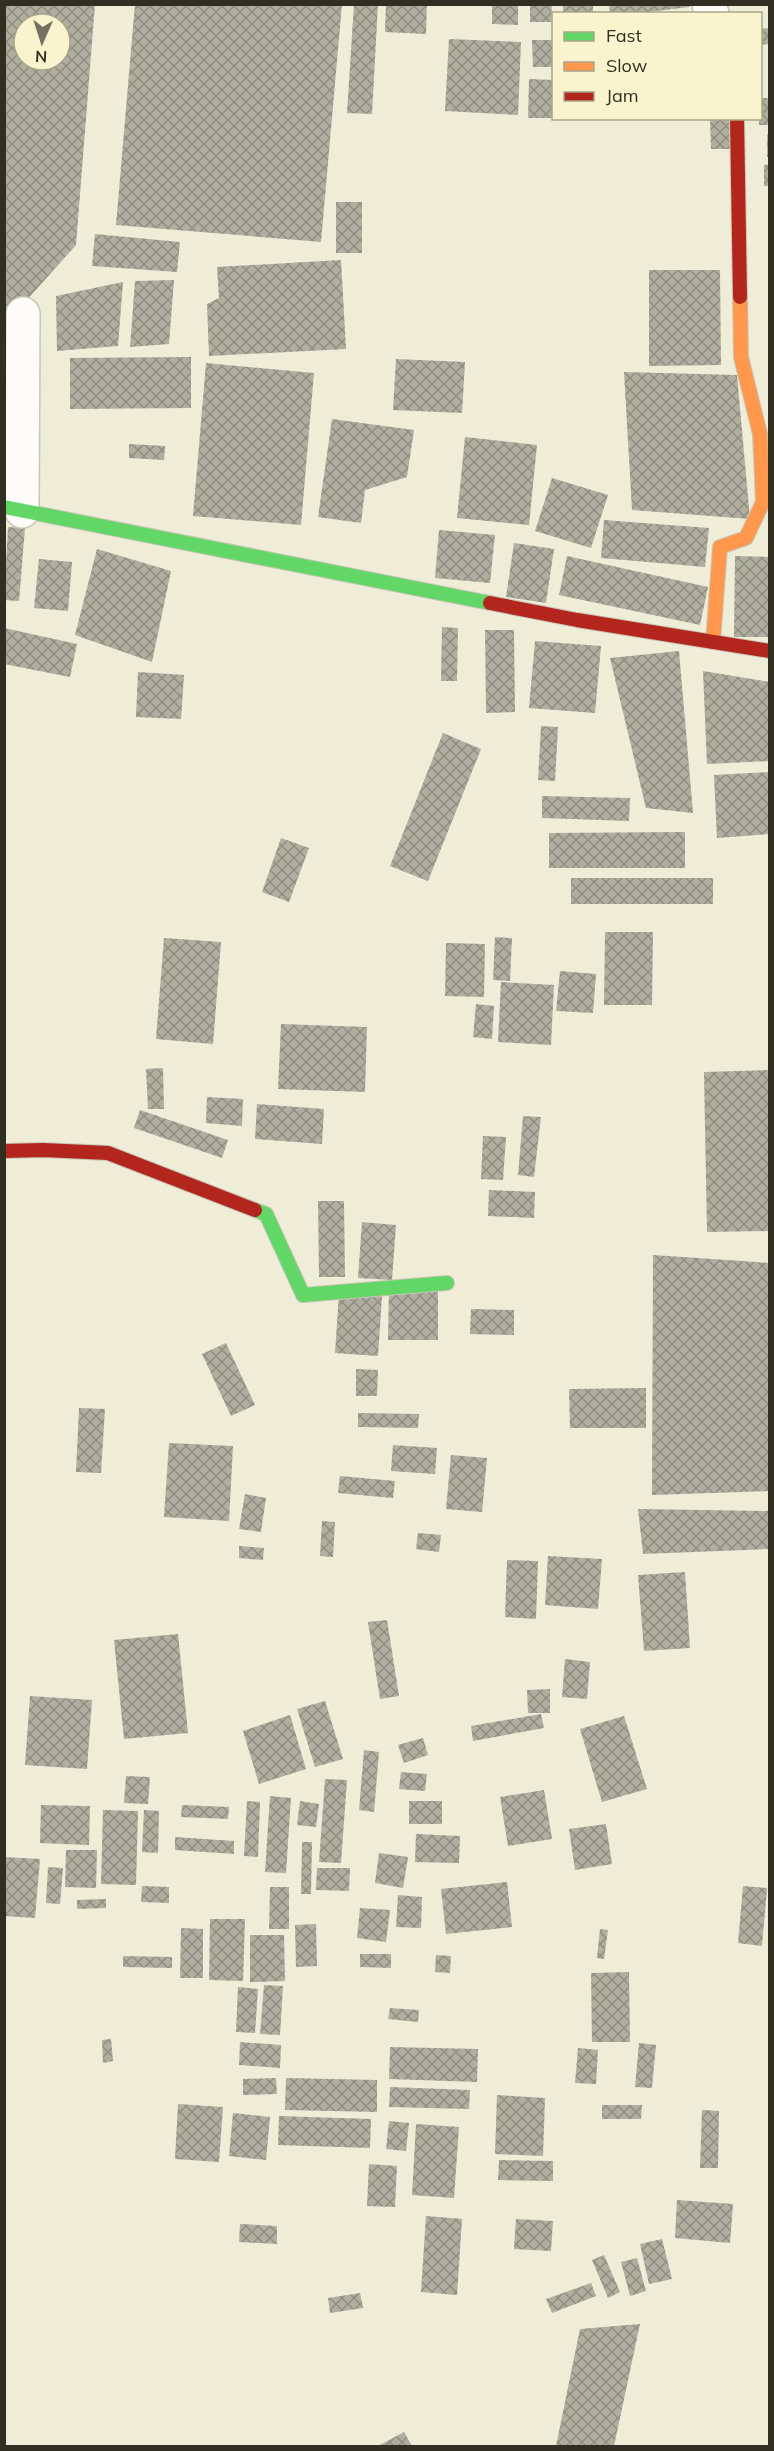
<svg xmlns="http://www.w3.org/2000/svg" width="774" height="2451" font-family="Mulish,sans-serif">
<style>
.building{fill:url(#building-cross-hatch);fill-rule:evenodd}
.lines{fill:none;stroke-linecap:round;stroke-linejoin:round}
.street-casing{stroke:#c8c6b6;stroke-width:36}
.fast-casing{stroke:#c8c6b6;stroke-width:16}
.slow-casing{stroke:#c8c6b6;stroke-width:16}
.jam-casing{stroke:#c8c6b6;stroke-width:16}
.street{stroke:#fdfcf9;stroke-width:33}
.fast{stroke:#63d668;stroke-width:14}
.slow{stroke:#ff974d;stroke-width:14}
.jam{stroke:#b3261e;stroke-width:14}
</style>
<defs>
<pattern id="building-cross-hatch" width="8" height="8" patternUnits="userSpaceOnUse" patternTransform="scale(1.5)"><rect width="8" height="8" fill="#b0ae9e"/><path d="M0 0l8 8M0 8l8-8" fill="none" stroke="#908e80"/></pattern>
</defs>
<rect width="100%" height="100%" fill="#efecd8"/>
<g class="building">
<path d="M5,4H95L76,245L17,311L5,306ZM24,24H60V60H24Z"/>
<path d="M135,4H342L321,242L116,225Z"/>
<path d="M354,4H378L372,114L347,113Z"/>
<path d="M386,4H427L426,34L385,32Z"/>
<path d="M492,4H518V25L492,24Z"/>
<path d="M530,4H552L551,22H530Z"/>
<rect x="563" y="4" width="30" height="10"/>
<path d="M609,4H689V7L632,14H610Z"/>
<path d="M770,28V44L760,45V29Z"/>
<path d="M449,39L521,42L518,115L445,111Z"/>
<path d="M532,40H554V67H533Z"/>
<path d="M529,79L554,80V118H528Z"/>
<path d="M760,98H770V125H759Z"/>
<path d="M710,118H729L730,149H711Z"/>
<rect x="767" y="134" width="3" height="23"/>
<path d="M770,164V186H764V165Z"/>
<rect x="336" y="202" width="26" height="51"/>
<path d="M95,234L180,242L177,272L92,266Z"/>
<path d="M341,260L346,349L209,356L207,304L219,298L217,267Z"/>
<path d="M649,270H720L721,365L649,366Z"/>
<path d="M174,280L169,344L130,347L135,281Z"/>
<path d="M123,282L118,346L57,351L56,296Z"/>
<path d="M191,357V408L70,409V358Z"/>
<path d="M396,359L465,362L462,413L393,410Z"/>
<path d="M206,363L314,373L301,525L193,516Z"/>
<path d="M624,372L737,375L750,519L632,510Z"/>
<path d="M332,419L414,430L407,477L365,490L361,523L318,517Z"/>
<path d="M465,437L537,445L529,525L457,518Z"/>
<path d="M129,444L165,446L164,460L129,458Z"/>
<path d="M552,478L608,495L591,548L535,531Z"/>
<path d="M604,520L709,528L705,567L601,558Z"/>
<path d="M8,527L25,528L19,601L4,600Z"/>
<path d="M439,530L495,535L490,583L435,578Z"/>
<path d="M514,543L554,549L546,603L506,597Z"/>
<path d="M97,549L171,571L152,662L75,635Z"/>
<path d="M567,556L708,587L700,625L559,595Z"/>
<path d="M735,556L770,557V637H734Z"/>
<path d="M39,559L72,562L68,611L34,608Z"/>
<path d="M442,627L458,628L457,681H441Z"/>
<path d="M4,628L77,644L70,677L4,664Z"/>
<path d="M485,630H514L515,712L486,713Z"/>
<path d="M535,641L601,646L595,713L529,708Z"/>
<path d="M679,651L693,813L646,808L610,658Z"/>
<path d="M703,671L770,682V761L707,764Z"/>
<path d="M138,672L184,675L181,719L136,717Z"/>
<path d="M541,726L558,727L555,781L538,780Z"/>
<path d="M443,733L481,749L428,881L390,866Z"/>
<path d="M770,772V834L717,838L714,775Z"/>
<path d="M542,796L630,798L629,821L542,818Z"/>
<path d="M685,832V868H549V833Z"/>
<path d="M281,838L309,848L289,902L262,892Z"/>
<rect x="571" y="878" width="142" height="26"/>
<path d="M605,932H653L652,1005H604Z"/>
<path d="M495,937L512,938L510,981L493,980Z"/>
<path d="M164,938L221,942L213,1044L156,1039Z"/>
<path d="M446,943L485,944L484,997L445,996Z"/>
<path d="M560,971L596,974L593,1013L556,1011Z"/>
<path d="M501,982L554,985L551,1045L498,1042Z"/>
<path d="M476,1004L494,1006L492,1039L473,1037Z"/>
<path d="M281,1024L367,1027L365,1092L278,1089Z"/>
<path d="M163,1068L164,1109H148L146,1069Z"/>
<path d="M770,1070V1231L707,1232L704,1072Z"/>
<path d="M207,1097L243,1099L242,1126L206,1123Z"/>
<path d="M257,1104L324,1109L322,1144L255,1139Z"/>
<path d="M140,1110L228,1140L222,1158L134,1128Z"/>
<path d="M523,1116L541,1117L534,1177L518,1175Z"/>
<path d="M483,1136L506,1137L503,1180L481,1179Z"/>
<path d="M489,1190L535,1192L534,1218L488,1216Z"/>
<path d="M318,1201H344L345,1277H319Z"/>
<path d="M362,1222L396,1225L392,1280L358,1278Z"/>
<path d="M653,1255L770,1263V1491L652,1495Z"/>
<path d="M389,1289L438,1290V1340H388Z"/>
<path d="M339,1293L382,1296L378,1356L335,1353Z"/>
<path d="M471,1309L514,1310V1335L470,1334Z"/>
<path d="M226,1343L255,1405L231,1416L202,1354Z"/>
<path d="M356,1369L378,1370L377,1396H356Z"/>
<path d="M646,1388V1428H570L569,1389Z"/>
<path d="M79,1408L105,1409L101,1473L76,1472Z"/>
<path d="M358,1413L419,1414L418,1428L358,1427Z"/>
<path d="M169,1443L233,1446L229,1521L164,1517Z"/>
<path d="M393,1445L437,1448L435,1474L391,1471Z"/>
<path d="M451,1455L487,1458L482,1512L446,1509Z"/>
<path d="M340,1476L395,1481L393,1498L338,1493Z"/>
<path d="M245,1494L266,1498L261,1532L239,1529Z"/>
<path d="M638,1509L770,1511V1549L643,1554Z"/>
<path d="M322,1521L335,1522L333,1557L320,1556Z"/>
<path d="M418,1533L441,1535L439,1552L416,1549Z"/>
<path d="M239,1546L264,1548L263,1560L239,1558Z"/>
<path d="M548,1556L602,1559L598,1609L545,1605Z"/>
<path d="M507,1560L538,1561L536,1619L505,1617Z"/>
<path d="M685,1572L690,1648L644,1651L638,1575Z"/>
<path d="M387,1620L399,1696L380,1699L368,1622Z"/>
<path d="M178,1634L188,1733L124,1739L114,1640Z"/>
<path d="M565,1659L590,1662L587,1699L562,1697Z"/>
<path d="M550,1689V1713H528L527,1690Z"/>
<path d="M30,1696L92,1700L87,1769L25,1765Z"/>
<path d="M325,1701L343,1759L315,1767L297,1709Z"/>
<path d="M541,1714L544,1728L473,1741L471,1726Z"/>
<path d="M290,1715L306,1769L259,1784L243,1731Z"/>
<path d="M624,1716L647,1789L602,1802L580,1729Z"/>
<path d="M423,1738L428,1755L404,1763L398,1745Z"/>
<path d="M364,1750L379,1752L374,1812L359,1810Z"/>
<path d="M401,1772L427,1774L425,1791L399,1789Z"/>
<path d="M126,1776L150,1777L148,1804L124,1803Z"/>
<path d="M325,1779L347,1780L341,1863L319,1862Z"/>
<path d="M544,1790L552,1839L508,1846L500,1797Z"/>
<path d="M270,1796L291,1798L286,1873L265,1872Z"/>
<path d="M247,1801L260,1802L258,1857L244,1856Z"/>
<path d="M300,1801L319,1804L316,1827L297,1825Z"/>
<rect x="409" y="1801" width="33" height="23"/>
<path d="M41,1805L90,1806L89,1845L40,1843Z"/>
<path d="M182,1805L229,1807L228,1819L181,1817Z"/>
<path d="M103,1810L138,1811L136,1885L101,1884Z"/>
<path d="M144,1810L159,1811L158,1853L142,1852Z"/>
<path d="M606,1824L612,1864L575,1870L569,1829Z"/>
<path d="M416,1834L460,1836L459,1863L415,1862Z"/>
<path d="M175,1837L234,1841V1854L175,1850Z"/>
<path d="M302,1842H312L311,1894H301Z"/>
<path d="M66,1850H97L96,1888L65,1887Z"/>
<path d="M379,1853L408,1857L403,1888L375,1883Z"/>
<path d="M4,1857L40,1859L35,1918L4,1916Z"/>
<path d="M48,1867L63,1868L60,1904L46,1903Z"/>
<path d="M317,1868H350L349,1891L316,1890Z"/>
<path d="M507,1882L512,1927L446,1934L441,1889Z"/>
<path d="M142,1886L169,1887V1903L141,1902Z"/>
<path d="M743,1886L767,1888L762,1946L738,1943Z"/>
<path d="M270,1887H289V1929H269Z"/>
<path d="M398,1895L422,1897L421,1928L396,1927Z"/>
<path d="M106,1899V1908L77,1909V1900Z"/>
<path d="M360,1908L390,1910L386,1942L357,1938Z"/>
<path d="M210,1919H245L243,1981L209,1980Z"/>
<path d="M316,1924L317,1966L296,1967L295,1925Z"/>
<path d="M181,1928L203,1929V1978H180Z"/>
<path d="M600,1929L608,1930L604,1959L597,1958Z"/>
<path d="M250,1935H284L285,1981L250,1982Z"/>
<path d="M360,1954H391V1968L360,1967Z"/>
<path d="M436,1955L451,1956L450,1973L435,1972Z"/>
<path d="M123,1956L172,1957V1968L123,1967Z"/>
<path d="M629,1972L630,2042H592L591,1973Z"/>
<path d="M264,1985L283,1986L280,2035L260,2034Z"/>
<path d="M238,1987L258,1989L255,2033L236,2032Z"/>
<path d="M390,2008L419,2010L418,2022L388,2019Z"/>
<path d="M111,2039L113,2061L103,2063L102,2040Z"/>
<path d="M240,2042L281,2045L280,2068L239,2065Z"/>
<path d="M639,2043L656,2045L652,2088L635,2087Z"/>
<path d="M390,2047L478,2049L477,2082L389,2079Z"/>
<path d="M578,2048L598,2050L596,2084L575,2083Z"/>
<path d="M276,2078L277,2094L243,2095V2079Z"/>
<path d="M286,2078L377,2080V2112L285,2110Z"/>
<path d="M390,2087L470,2090L469,2109L389,2107Z"/>
<path d="M497,2095L545,2098L543,2156L495,2154Z"/>
<path d="M178,2104L223,2107L219,2162L175,2159Z"/>
<path d="M602,2105H642L641,2119H602Z"/>
<path d="M702,2110L719,2111L718,2168H700Z"/>
<path d="M233,2113L270,2117L266,2160L229,2156Z"/>
<path d="M279,2116L371,2119L370,2148L278,2145Z"/>
<path d="M389,2121L409,2123L406,2151L386,2149Z"/>
<path d="M416,2124L459,2127L454,2198L412,2195Z"/>
<path d="M499,2160L553,2161V2181L498,2180Z"/>
<path d="M369,2164L397,2166L395,2207L367,2206Z"/>
<path d="M677,2200L733,2204L730,2243L675,2238Z"/>
<path d="M426,2216L462,2219L457,2295L421,2292Z"/>
<path d="M516,2219L553,2221L551,2251L514,2249Z"/>
<path d="M240,2224L277,2226V2244L239,2242Z"/>
<path d="M662,2239L672,2279L649,2284L640,2244Z"/>
<path d="M604,2255L620,2292L608,2298L592,2260Z"/>
<path d="M637,2258L646,2291L630,2296L621,2262Z"/>
<path d="M591,2283L596,2296L552,2313L546,2299Z"/>
<path d="M360,2293L363,2308L330,2313L328,2298Z"/>
<path d="M640,2324L614,2446H556L580,2329Z"/>
<path d="M404,2432L412,2446H378Z"/>
</g>
<g class="lines">
<g class="street-casing">
<g id="street">
<path d="M709,4L712,14"/>
<path d="M22,511L23,314"/>
</g>
</g>
<g class="fast-casing">
<g id="fast">
<path d="M4,507L490,603"/>
<path d="M255,1210L266,1214L303,1295L447,1283"/>
</g>
</g>
<g class="slow-casing">
<path id="slow" d="M713,642L720,547L746,538L763,502L760,434L741,357L740,297"/>
</g>
<g class="jam-casing">
<g id="jam">
<path d="M737,118L740,297"/>
<path d="M490,603L577,620L770,651"/>
<path d="M4,1151L43,1150L108,1153L255,1210"/>
</g>
</g>
<use href="#street" class="street"/>
<use href="#fast" class="fast"/>
<use href="#slow" class="slow"/>
<use href="#jam" class="jam"/>
</g>
<rect width="774" height="2451" fill="none" stroke="#312f21" stroke-width="12"/>
<rect x="552" y="12" width="210" height="108" fill="#f9f3ce" stroke="#a9a589" stroke-width="1.5"/>
<rect x="564" y="32" width="30" height="9" fill="#63d668" stroke="#a9a589" stroke-width="1.5"/>
<text x="606" y="42" font-size="18" fill="#312f21">Fast</text>
<rect x="564" y="62" width="30" height="9" fill="#ff974d" stroke="#a9a589" stroke-width="1.5"/>
<text x="606" y="72" font-size="18" fill="#312f21">Slow</text>
<rect x="564" y="92" width="30" height="9" fill="#b3261e" stroke="#a9a589" stroke-width="1.5"/>
<text x="606" y="102" font-size="18" fill="#312f21">Jam</text>
<g transform="translate(42 42) rotate(183)"><circle r="28" fill="#f9f3ce" stroke="#a9a589" stroke-width="1.5"/>
<path d="M0-4.5L10 22L0 15L-10 22Z" fill="#747161"/>
<text y="-9" font-size="16" font-weight="bold" text-anchor="middle" fill="#312f21">N</text>
</g>
</svg>
